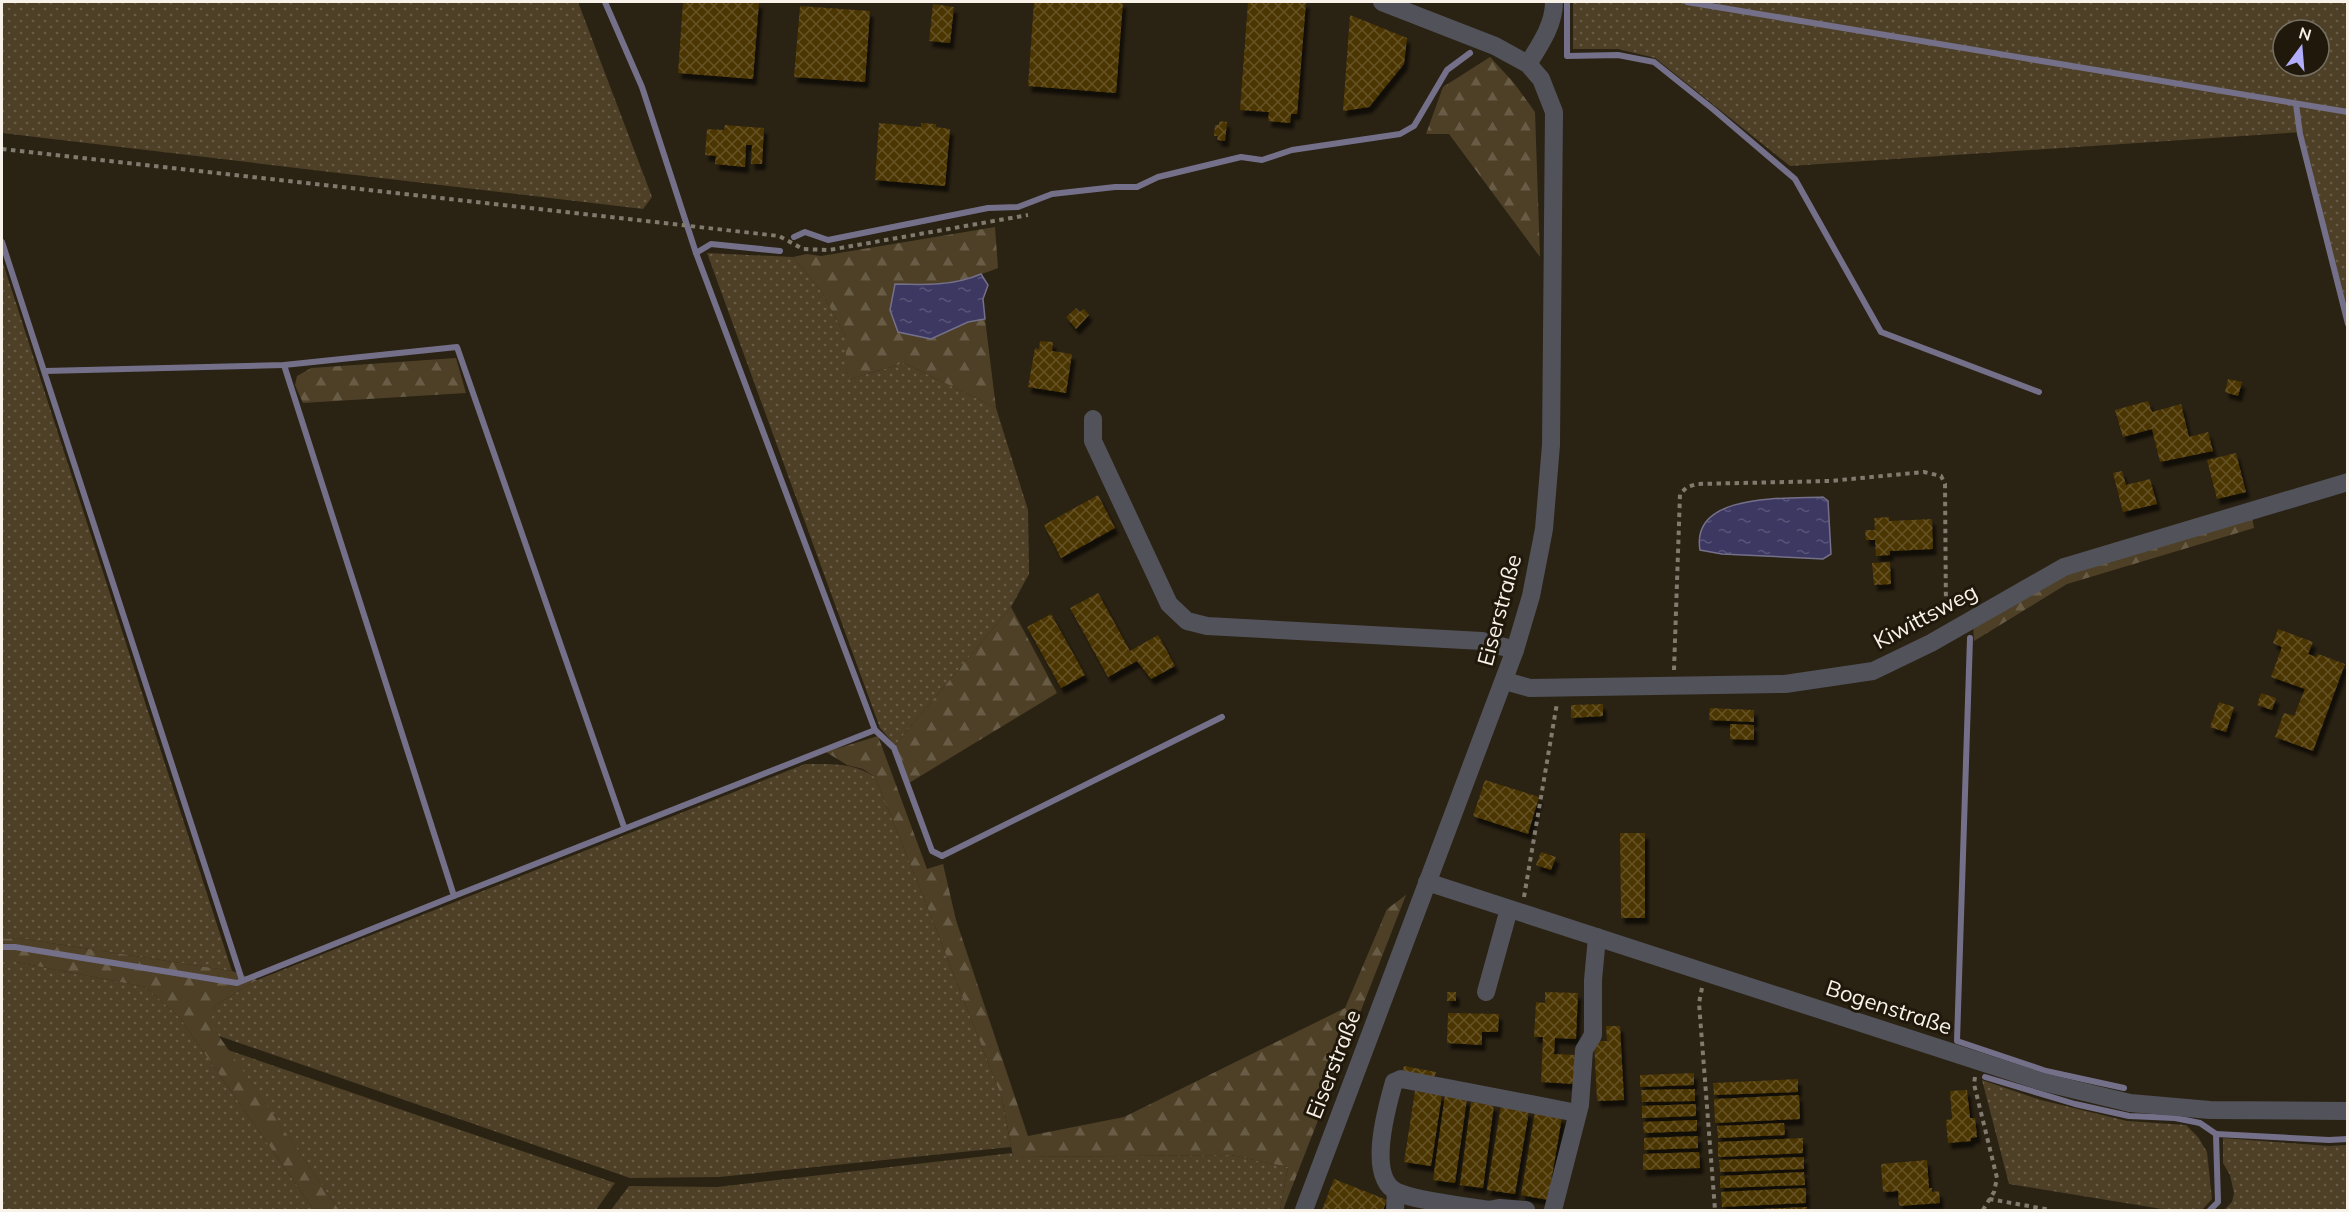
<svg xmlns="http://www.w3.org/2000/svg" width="2349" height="1212" font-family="Mulish,sans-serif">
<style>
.grass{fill:url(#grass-dots);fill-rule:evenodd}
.forest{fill:url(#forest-firs)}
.water{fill:url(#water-ripples);stroke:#74708a;stroke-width:1.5}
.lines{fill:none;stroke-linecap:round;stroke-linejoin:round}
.stream{stroke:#74708a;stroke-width:6}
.building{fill:url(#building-cross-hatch);filter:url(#shadow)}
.path{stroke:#817a6e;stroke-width:4;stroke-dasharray:4.5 4.5;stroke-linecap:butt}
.minor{stroke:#52525a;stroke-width:18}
.labels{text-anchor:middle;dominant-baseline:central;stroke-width:6;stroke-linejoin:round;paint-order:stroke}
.street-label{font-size:22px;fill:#f8f2e9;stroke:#20180a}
</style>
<defs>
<pattern id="grass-dots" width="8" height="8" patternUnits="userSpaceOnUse" patternTransform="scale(1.5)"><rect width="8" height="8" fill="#4e4026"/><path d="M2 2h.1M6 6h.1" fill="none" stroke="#685c46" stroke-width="1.8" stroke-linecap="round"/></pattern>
<pattern id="forest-firs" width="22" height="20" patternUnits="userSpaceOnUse" patternTransform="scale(1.5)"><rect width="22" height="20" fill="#4e4026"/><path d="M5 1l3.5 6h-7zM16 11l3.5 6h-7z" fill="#685c46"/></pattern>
<pattern id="water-ripples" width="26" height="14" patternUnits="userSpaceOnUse" patternTransform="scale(1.5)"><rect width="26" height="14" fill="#3c3862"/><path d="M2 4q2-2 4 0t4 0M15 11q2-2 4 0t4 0" fill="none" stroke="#595578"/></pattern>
<pattern id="building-cross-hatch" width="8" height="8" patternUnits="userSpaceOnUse" patternTransform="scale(1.5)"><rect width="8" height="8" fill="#4b3400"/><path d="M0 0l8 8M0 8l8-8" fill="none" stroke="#665225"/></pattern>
<filter id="shadow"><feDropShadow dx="3.5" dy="6" stdDeviation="1.5" flood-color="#0009"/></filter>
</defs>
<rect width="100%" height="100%" fill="#2a2213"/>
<g class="grass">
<path d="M2,2H578L652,197L643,209L2,133Z"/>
<path d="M1573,2H2347V316L2302,132L1790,166L1655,58L1618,49H1573ZM2283,30H2319V66H2283Z"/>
<path d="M707,253L793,257L821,291L846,337V371L850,379L904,363L996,408L1028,510L1029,574L1011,607L895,745L880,728Z"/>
<path d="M2,260L232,971L18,938L2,939Z"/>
<path d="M805,764C830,764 853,762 875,777L925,901L1002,1098L1011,1147L719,1177L630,1178L219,1036L209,1023L216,1005L257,980Z"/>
<path d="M2,962H16L146,987L180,1018L314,1210H2Z"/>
<path d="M228,1050L615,1183L596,1210H339Z"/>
<path d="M1982,1080L2041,1100L2127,1121L2186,1125L2198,1137L2207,1152L2212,1199L2202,1210H2168L2009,1184Z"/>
<path d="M2223,1138L2329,1146L2347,1145V1210H2224L2232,1202L2234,1193L2230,1175L2223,1163Z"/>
<path d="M1012,1153L1013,1157L1231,1155L1288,1167L1280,1210H611L629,1186L717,1187Z"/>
</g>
<g class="forest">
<path d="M1490,57L1514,83L1535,112L1540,257L1449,134H1426L1443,87Z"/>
<path d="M995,227L998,268C957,284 938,285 895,284L931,339L968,321L985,319L996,408L904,363L850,379L846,371V337L821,291L793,257L807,254L821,256Z"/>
<path d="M456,358L466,393L303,403L295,385L297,376L311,368Z"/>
<path d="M2252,517L2254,528L2067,584L1974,641L1973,623L2065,571Z"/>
<path d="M1011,607L1057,693L909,783L895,745Z"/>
<path d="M878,736L927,869L943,864L956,920L1028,1136L1124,1117L1345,1008L1387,909L1406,895L1283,1210H1280L1288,1167L1231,1155L1013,1157L1002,1098L925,901L875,777L863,769L847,765L826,752Z"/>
<path d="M18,938L232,971L257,980L216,1005L210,1023L339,1210H314L180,1018L146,987L16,962H2V939Z"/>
</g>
<g class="water">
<path d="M981,274L988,285L983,299L985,319L968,322L931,339L898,332L890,310L895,284C925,285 953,286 981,274Z"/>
<path d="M1823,497L1828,501L1831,554L1823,559L1722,554L1700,550C1690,492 1787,499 1823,497Z"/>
</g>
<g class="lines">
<g class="stream">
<path d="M605,2L642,87L696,253L875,730L894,748L932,851L942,856L1222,717"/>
<path d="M1567,2V56L1618,55L1654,62L1714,110L1795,179L1881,332L2039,392"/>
<path d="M1687,2L2348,112"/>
<path d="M2296,104L2300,134L2348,324"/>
<path d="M794,237L805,232L828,240L988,208L1018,207L1052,194L1115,187H1137L1158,177L1241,157L1262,160L1292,150L1400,134L1414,126L1447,70L1470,53"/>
<path d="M2,242L242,980"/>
<path d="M696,253L711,244L780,251"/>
<path d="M284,365L454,896L875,730"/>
<path d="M45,371L284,365L457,347L624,827"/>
<path d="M1970,638L1957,1041L2046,1071L2124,1088"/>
<path d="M2,947H15L237,983L454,896"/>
<path d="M1985,1077L2075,1104L2129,1116L2175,1118L2200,1123L2216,1134"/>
<path d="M2210,1210L2218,1202L2216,1134L2329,1140L2348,1139"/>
</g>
</g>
<g class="building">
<path d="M683,2H759L753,79L678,73Z"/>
<path d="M1034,2H1123L1116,93L1028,86Z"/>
<path d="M1248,2H1306L1297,114H1291L1290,123L1268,121L1269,112L1240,110Z"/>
<path d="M933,4L954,7L950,43L929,41Z"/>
<path d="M800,6L870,11L865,82L794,77Z"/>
<path d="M1350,15L1407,38L1404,64L1369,107L1343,111Z"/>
<path d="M1219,121L1227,122L1225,141L1217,140L1218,136H1214L1215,125H1219Z"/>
<path d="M879,123L921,127V123L936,124V127L950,129L945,186L875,180Z"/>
<path d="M725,125L764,128L762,164H751L752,145H746L745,167L715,164L716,156L705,155L707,129L724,130Z"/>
<path d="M1076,308L1080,312L1084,309L1089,315L1076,329L1066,317Z"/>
<path d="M1040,341L1053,342L1052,351L1072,354L1066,393L1028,387L1035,348L1039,349Z"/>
<path d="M2228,379L2242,382L2238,396L2225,392Z"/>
<path d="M2148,401L2152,412L2181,404L2189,437L2208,432L2213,451L2160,462L2152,429L2123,437L2115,410Z"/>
<path d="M2236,453L2246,492L2217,499L2207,460Z"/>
<path d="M2122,471L2126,485L2150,479L2157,504L2123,512L2113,473Z"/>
<path d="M1098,495L1115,528L1061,558L1044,525Z"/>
<path d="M1889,517V521L1932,519L1933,549L1890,551V555L1876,556L1875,540H1866L1865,530H1875L1874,518Z"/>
<path d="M1890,562L1891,584L1874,585L1872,563Z"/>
<path d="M1098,593L1130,651L1158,635L1175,666L1151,679L1137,661L1108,677L1070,608Z"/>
<path d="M1051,614L1085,675L1061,688L1027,627Z"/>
<path d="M2278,629L2313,642L2308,654L2316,657L2318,654L2345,664L2313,751L2275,737L2284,713L2294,716L2305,689L2271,677L2282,647L2273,643Z"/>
<path d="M2261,693L2276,698L2272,710L2257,705Z"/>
<path d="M2219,702L2234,707L2226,732L2210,727Z"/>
<path d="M1603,704V716L1571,718V705Z"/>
<path d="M1710,708L1754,710V722L1709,720Z"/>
<path d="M1730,724L1754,725V740L1730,739Z"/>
<path d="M1485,780L1539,797L1528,834L1473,816Z"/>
<path d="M1620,833H1645V918H1621Z"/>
<path d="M1541,852L1556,857L1551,870L1536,865Z"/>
<rect x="1447" y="992" width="9" height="9"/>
<path d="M1545,992L1578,993L1576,1039L1555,1038L1554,1054L1575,1055L1574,1084L1541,1082L1543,1037H1534L1536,1002L1545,1003Z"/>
<path d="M1448,1013L1499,1014L1498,1032H1482V1045L1447,1043Z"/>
<path d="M1606,1026H1620L1624,1100L1597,1101L1594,1041H1607Z"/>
<path d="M1404,1066L1436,1072L1434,1079L1402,1074Z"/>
<path d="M1694,1073V1085L1640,1087V1075Z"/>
<path d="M1798,1079V1092L1714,1095L1713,1083Z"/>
<path d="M1695,1089V1101L1642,1102L1641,1090Z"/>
<path d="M1967,1090L1970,1118H1975L1977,1137L1971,1138V1141L1948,1143L1946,1120L1952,1119L1950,1091Z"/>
<path d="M1415,1091L1442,1095L1431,1166L1404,1162Z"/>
<path d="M1445,1095L1467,1099L1455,1183L1433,1180Z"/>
<path d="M1799,1095L1800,1119L1715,1123L1714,1099Z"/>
<path d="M1471,1102L1494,1105L1483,1188L1460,1185Z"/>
<path d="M1696,1104V1116L1642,1118V1106Z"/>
<path d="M1501,1106L1529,1111L1515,1194L1487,1190Z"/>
<path d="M1535,1112L1562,1117L1548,1200L1521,1195Z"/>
<path d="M1697,1120V1131L1644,1133L1643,1122Z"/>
<path d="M1784,1123L1785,1135L1718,1138L1717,1126Z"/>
<path d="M1698,1136V1148L1644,1150V1138Z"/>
<path d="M1803,1138V1153L1718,1157V1142Z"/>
<path d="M1699,1152L1700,1168L1643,1170V1154Z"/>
<path d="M1804,1157V1169L1720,1172L1719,1160Z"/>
<path d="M1927,1160L1929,1188H1932V1192L1939,1191L1940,1203L1899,1206L1898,1191L1883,1192L1881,1164Z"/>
<path d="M1804,1172L1805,1185L1720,1188V1176Z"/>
<path d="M1334,1179L1387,1200L1383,1210H1322Z"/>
<path d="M1806,1188V1203L1722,1207L1721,1192Z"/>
<path d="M1807,1207V1210H1762V1209Z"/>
</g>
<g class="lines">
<g class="path">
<path d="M2,149L779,236L803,249L829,250L1028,215"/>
<path d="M1674,670L1680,494L1687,487L1697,484L1830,481L1924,472L1941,476L1945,484L1946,614"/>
<path d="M1524,897L1557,703"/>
<path d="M1702,988L1699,1003L1715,1210"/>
<path d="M1975,1077L1974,1084L1997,1178L1994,1192L1983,1210"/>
<path d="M1989,1199L2051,1210"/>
</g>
<g class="minor">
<path d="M1528,64C1540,45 1554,25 1554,2"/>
<path d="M1093,419V441L1169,604L1187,621L1207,626L1482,641L1515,650"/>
<path d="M1505,681L1530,688L1785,684L1873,671L1931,643L2064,567L2348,482"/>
<path d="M1427,882L2043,1082L2130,1103L2210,1110L2348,1111"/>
<path d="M1486,992L1509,909"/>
<path d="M1304,1210L1515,650L1531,596L1544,529L1551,445L1554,112L1541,79L1528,64L1495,46L1382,2"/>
<path d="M1395,1210L1396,1192"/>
<path d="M1488,1210L1499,1208L1526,1210"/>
<path d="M1489,1210C1465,1206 1416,1201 1397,1192C1366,1177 1387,1107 1394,1082L1401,1079L1577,1113"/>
<path d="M1553,1210L1580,1105L1584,1050L1593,1035V980L1597,937"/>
</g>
</g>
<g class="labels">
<g class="street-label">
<text transform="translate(1499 610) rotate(-75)">Eiserstraße</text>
<text transform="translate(1925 616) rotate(-28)">Kiwittsweg</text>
<text transform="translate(1889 1007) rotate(18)">Bogenstraße</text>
<text transform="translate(1333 1064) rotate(-69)">Eiserstraße</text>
</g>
</g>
<rect width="2349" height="1212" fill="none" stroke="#f8f2e9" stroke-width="6"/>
<g transform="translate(2301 48) rotate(16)"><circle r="28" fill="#20180a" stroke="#766f63" stroke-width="1.5"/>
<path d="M0-4.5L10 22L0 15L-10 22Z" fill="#b1adfa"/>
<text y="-9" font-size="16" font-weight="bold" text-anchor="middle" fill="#f8f2e9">N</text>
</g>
</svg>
